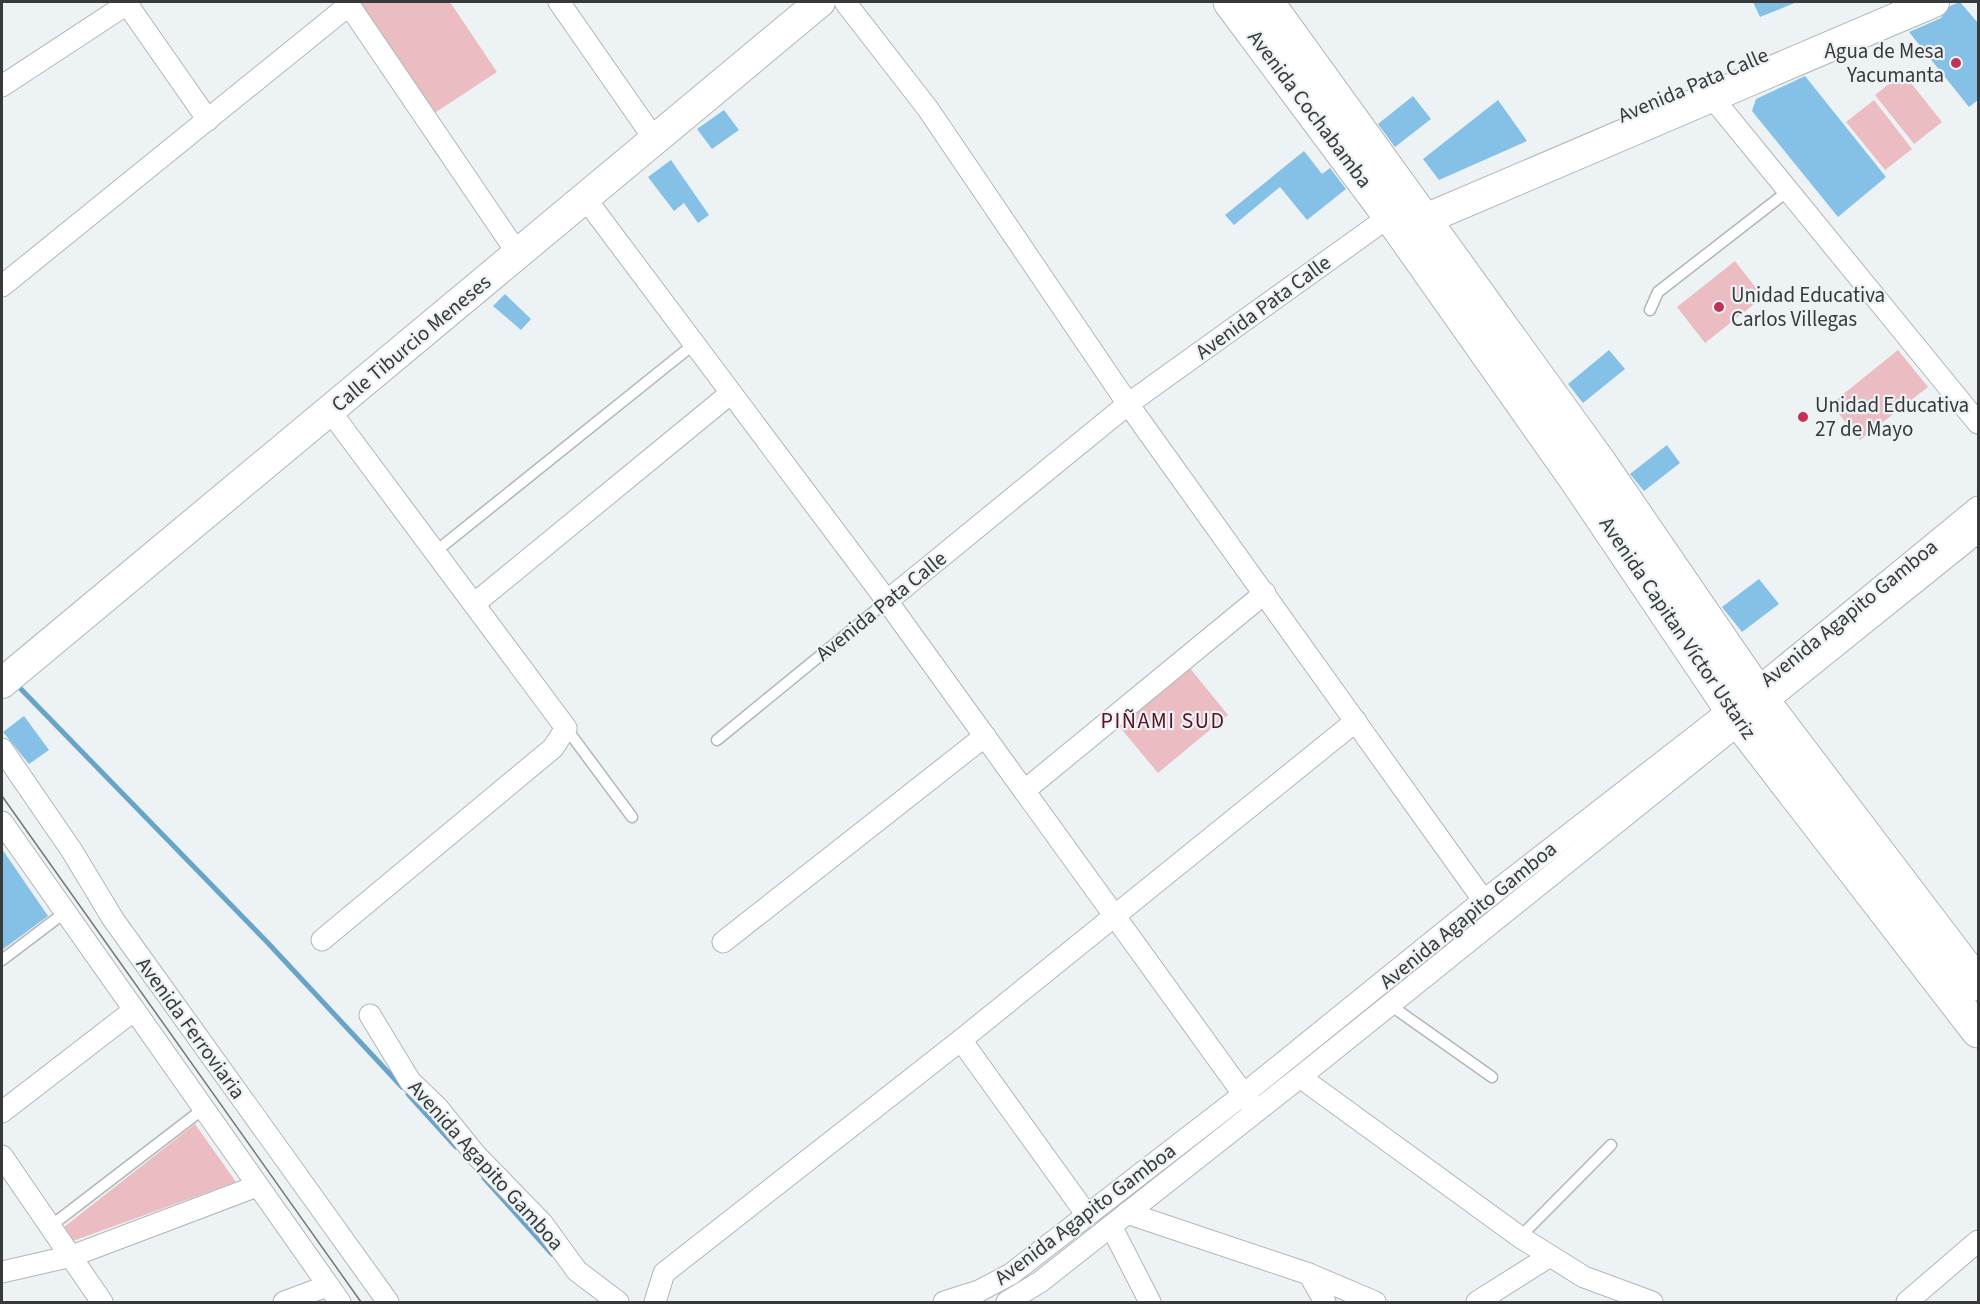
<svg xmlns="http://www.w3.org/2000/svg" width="1980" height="1304" font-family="'Source Sans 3',sans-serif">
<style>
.green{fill:#ebbdc2}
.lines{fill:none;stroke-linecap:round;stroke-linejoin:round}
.stream{stroke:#68a3c8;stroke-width:5}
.building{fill:#85c1e7}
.lane-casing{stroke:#b2b6b9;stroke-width:13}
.street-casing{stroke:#b2b6b9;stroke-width:23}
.secondary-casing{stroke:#b2b6b9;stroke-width:32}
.primary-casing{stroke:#b2b6b9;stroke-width:35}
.lane{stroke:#fff;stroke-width:10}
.street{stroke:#fff;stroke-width:21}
.secondary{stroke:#fff;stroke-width:30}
.primary{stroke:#fff;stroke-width:33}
.tram{stroke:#737678;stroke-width:1.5}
.poi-dot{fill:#c23258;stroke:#edf2f5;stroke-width:2}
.labels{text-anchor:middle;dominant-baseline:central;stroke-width:4.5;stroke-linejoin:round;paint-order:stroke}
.poi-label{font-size:21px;fill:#37393a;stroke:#edf2f5;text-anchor:start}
.street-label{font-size:21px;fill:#37393a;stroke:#edf2f5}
.neighbourhood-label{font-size:22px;letter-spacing:1.5px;fill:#581324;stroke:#edf2f5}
</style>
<rect width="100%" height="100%" fill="#edf2f5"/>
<g class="green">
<path d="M358,2H450L497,72L433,114Z"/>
<path d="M1903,73L1942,122L1914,144L1875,95Z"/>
<path d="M1874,100L1912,149L1885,170L1846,122Z"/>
<path d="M1735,261L1763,297L1705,343L1677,307Z"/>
<path d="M1898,350L1928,387L1860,440L1831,404Z"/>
<path d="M1189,667L1228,715L1158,773L1118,725Z"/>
<path d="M195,1124L236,1182L73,1241L64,1227Z"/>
</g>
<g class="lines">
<g class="stream">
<path d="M17,685L268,943L402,1087"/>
<path d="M1411,972L1517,889"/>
<path d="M408,1094L456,1147"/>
<path d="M484,1178L552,1254"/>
</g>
</g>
<g class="building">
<path d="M1753,2H1797L1760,17Z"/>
<path d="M1960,2L1978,23V100L1969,107L1909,32L1941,18L1950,6Z"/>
<path d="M1805,76L1886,177L1838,217L1752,111L1756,99Z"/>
<path d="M1413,96L1431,119L1395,147L1378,124Z"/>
<path d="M1498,100L1527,141L1439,180L1423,159Z"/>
<path d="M724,110L739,130L712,149L697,129Z"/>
<path d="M1304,151L1322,174L1330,168L1346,189L1307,220L1280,187L1234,225L1225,215Z"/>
<path d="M671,160L709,215L698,223L684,203L674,211L648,177Z"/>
<path d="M505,294L531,319L521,330L493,306Z"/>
<path d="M1609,350L1625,369L1583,403L1568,384Z"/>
<path d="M1667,445L1680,463L1644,491L1630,474Z"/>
<path d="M1759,579L1779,604L1742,632L1722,607Z"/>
<path d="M24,716L49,750L29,764L3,732Z"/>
<path d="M2,849L48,916L2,950Z"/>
</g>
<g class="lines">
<g class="lane-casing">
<g id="lane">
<path d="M1650,310L1658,292L1788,191"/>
<path d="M435,552L694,344"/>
<path d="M566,728L632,817"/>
<path d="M717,740L887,601"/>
<path d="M2,960L64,913"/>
<path d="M1390,1005L1492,1077"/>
<path d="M52,1225L203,1109"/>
<path d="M1520,1237L1611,1145"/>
</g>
</g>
<g class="street-casing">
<g id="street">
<path d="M347,2L518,254"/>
<path d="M559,2L655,140"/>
<path d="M845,2L928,109L1128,404L1484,901"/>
<path d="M127,4L208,120"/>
<path d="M2,86L130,2"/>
<path d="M1711,96L1978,423"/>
<path d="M585,198L887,601L1252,1106"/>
<path d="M2,286L349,5"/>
<path d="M887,601L1128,404L1390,216"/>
<path d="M474,604L731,393"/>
<path d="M2,749L72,851L113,919L388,1302"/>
<path d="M1024,791L1265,593"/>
<path d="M2,822L340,1302"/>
<path d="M322,940L553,748L566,728L330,411"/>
<path d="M723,942L985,736"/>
<path d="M370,1015L410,1081L438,1108L475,1154L542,1223L577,1271L618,1302"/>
<path d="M961,1040L1087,1215"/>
<path d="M1300,1077L1520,1237L1584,1277L1652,1302"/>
<path d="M2,1112L133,1011"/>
<path d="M2,1156L102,1302"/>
<path d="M1127,1213L1309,1274L1375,1302"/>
<path d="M1111,1226L1150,1302"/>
<path d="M2,1272L72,1256L257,1186"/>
<path d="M1309,1274L1325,1302"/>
<path d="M284,1302L327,1286"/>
<path d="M655,1302L664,1273L961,1040L1356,721"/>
<path d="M944,1302L979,1291L1011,1274L1244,1094L1469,912L1756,689L1978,507"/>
<path d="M1007,1302L1040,1282L1300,1077L1978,532"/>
<path d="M1477,1302L1550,1256"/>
<path d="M1907,1302L1978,1241"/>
</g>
</g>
<g class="secondary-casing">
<g id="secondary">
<path d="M1402,229L1934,2"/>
<path d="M2,683L820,2"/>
</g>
</g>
<g class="primary-casing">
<g id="primary">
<path d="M1230,2L1400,230L1577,481L1741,724L1978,1031"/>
<path d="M1267,2L1600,463L1766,705L1978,984"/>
</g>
</g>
<use href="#lane" class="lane"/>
<use href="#street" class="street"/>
<use href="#secondary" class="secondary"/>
<use href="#primary" class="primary"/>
<path class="tram" d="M2,796L361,1302"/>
</g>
<g class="poi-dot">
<circle cx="1956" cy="63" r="6"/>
<circle cx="1719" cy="307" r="6"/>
<circle cx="1803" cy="417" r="6"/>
</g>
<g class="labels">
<g class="poi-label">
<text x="1944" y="51" text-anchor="end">Agua de Mesa<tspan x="1944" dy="24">Yacumanta</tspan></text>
<text x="1731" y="295">Unidad Educativa<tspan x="1731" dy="24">Carlos Villegas</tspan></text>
<text x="1815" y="405">Unidad Educativa<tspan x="1815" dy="24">27 de Mayo</tspan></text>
</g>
<g class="street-label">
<text transform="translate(1693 85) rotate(-23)">Avenida Pata Calle</text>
<text transform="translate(1310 109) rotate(53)">Avenida Cochabamba</text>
<text transform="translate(1263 307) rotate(-36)">Avenida Pata Calle</text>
<text transform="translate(411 343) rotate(-40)">Calle Tiburcio Meneses</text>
<text transform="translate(881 606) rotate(-39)">Avenida Pata Calle</text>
<text transform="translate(1849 613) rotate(-39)">Avenida Agapito Gamboa</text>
<text transform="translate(1678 628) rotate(56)">Avenida Capitan Víctor Ustariz</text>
<text transform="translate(1468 915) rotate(-39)">Avenida Agapito Gamboa</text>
<text transform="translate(191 1028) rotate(54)">Avenida Ferroviaria</text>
<text transform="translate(486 1165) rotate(48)">Avenida Agapito Gamboa</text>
<text transform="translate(1085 1214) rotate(-37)">Avenida Agapito Gamboa</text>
</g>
<g class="neighbourhood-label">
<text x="1163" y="721">PIÑAMI SUD</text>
</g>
</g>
<rect width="1980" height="1304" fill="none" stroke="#37393a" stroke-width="6"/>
</svg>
